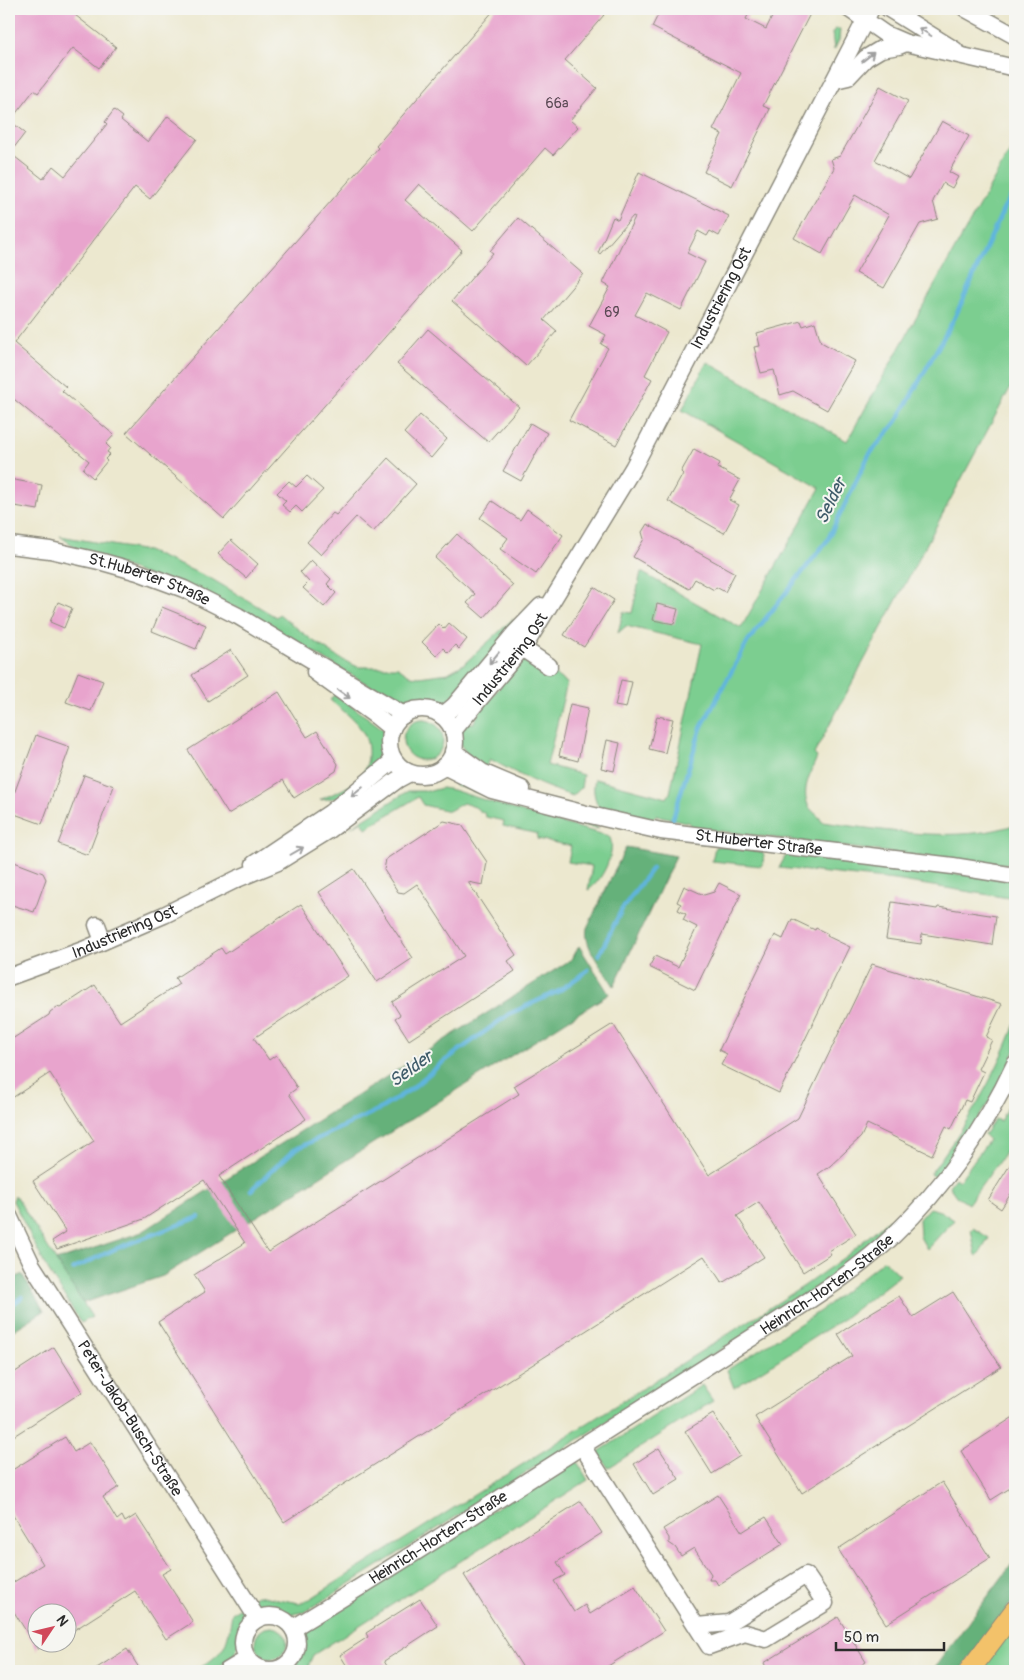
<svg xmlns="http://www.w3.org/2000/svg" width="1024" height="1680" font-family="Pangolin,sans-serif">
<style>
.green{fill:#7cce90;stroke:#547c5e}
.forest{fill:#65b17a;stroke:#486e52}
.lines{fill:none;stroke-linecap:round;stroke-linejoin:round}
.stream{stroke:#60b5dd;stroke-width:4.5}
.building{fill:#e8a4cd}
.minor-casing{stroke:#8c8a7d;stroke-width:19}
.major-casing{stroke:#8c8a7d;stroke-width:22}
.minor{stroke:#fff;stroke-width:16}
.major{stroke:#f3c26a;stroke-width:20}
.oneway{stroke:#a0a0a0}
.labels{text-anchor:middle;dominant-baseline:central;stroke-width:4;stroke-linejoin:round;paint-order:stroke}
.number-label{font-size:14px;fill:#5a4954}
.street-label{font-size:16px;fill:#2b2b2b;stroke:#f6f6f2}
.water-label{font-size:18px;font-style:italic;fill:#3e5b69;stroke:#f6f6f2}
</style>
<rect width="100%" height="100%" fill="#f6f6f2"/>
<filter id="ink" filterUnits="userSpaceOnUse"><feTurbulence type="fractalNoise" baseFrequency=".02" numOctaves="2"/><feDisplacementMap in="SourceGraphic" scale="10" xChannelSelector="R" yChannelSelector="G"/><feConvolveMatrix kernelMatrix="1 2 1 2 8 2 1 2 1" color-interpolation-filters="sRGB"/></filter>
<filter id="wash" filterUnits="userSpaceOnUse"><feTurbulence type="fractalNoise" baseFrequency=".0096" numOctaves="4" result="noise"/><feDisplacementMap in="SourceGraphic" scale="20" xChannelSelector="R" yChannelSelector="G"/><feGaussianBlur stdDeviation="1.12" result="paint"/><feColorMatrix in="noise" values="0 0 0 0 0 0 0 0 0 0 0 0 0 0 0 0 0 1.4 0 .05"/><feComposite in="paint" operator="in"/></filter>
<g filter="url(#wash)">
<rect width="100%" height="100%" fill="#ece8cf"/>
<g class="green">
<path d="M835,29H840L839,40L834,50L832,33Z"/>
<path d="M1015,142V379L814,754L817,757C811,773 800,790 809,807C813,813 820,816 822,822C877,829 934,840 990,831C999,829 1007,828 1015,824V864L973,863L688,827L690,823L656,815L650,822L601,812C595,800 592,792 595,779L667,798L670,793L702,644L626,626L618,633L623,612L632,613L641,572L741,628L820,488L682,410L707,362L847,441Z"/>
<path d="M60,536L147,551L210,578L276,617L279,614L312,640L341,659L358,667H398L411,676L419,677L448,673L464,664L513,619L510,632L447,702L441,704L419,703L406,707L239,609L79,550Z"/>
<path d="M530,658L567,683L547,765L583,775L581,788L573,796C543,787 517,774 490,759L486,769C475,761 454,748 461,731C462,727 466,723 468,720L473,724L479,712L523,659Z"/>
<path d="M335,694L383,729C387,738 386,749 385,759L344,797L320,800C331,794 354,786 361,777C365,771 368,762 368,755C370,729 348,715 330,700Z"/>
<circle cx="423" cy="740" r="20"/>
<path d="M457,779L544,811L594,825L599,829C550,817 502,802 455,785L453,782Z"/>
<path d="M442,788L453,790L532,815L609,836C618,850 601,883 588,890L592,866L568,862L571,846L537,839L538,834L503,826L504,821L486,817L484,813L481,812L475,807L463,803L449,811L423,805L418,797L366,828L362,821L351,827L408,791H430Z"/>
<path d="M721,846L762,852C766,858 765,861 761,866L712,861L715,847Z"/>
<path d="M789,854L1015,881V899L895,880L779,868L785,857Z"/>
<path d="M1015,1024V1050L1010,1063L991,1099L937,1179L930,1174C965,1127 995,1078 1015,1024Z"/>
<path d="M1015,1094V1135L1000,1160L968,1204L956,1196L949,1186L955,1178L959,1181L989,1140L984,1135L995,1119L1000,1121Z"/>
<path d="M15,1195L83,1303L92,1317L81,1323L45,1265L13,1201Z"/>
<path d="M929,1208L940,1211L954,1220L927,1249L920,1237L919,1219Z"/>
<path d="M889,1219L895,1225L860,1257L809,1294L305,1612L293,1614L260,1607L251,1599L257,1595L299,1603L310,1599L804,1286L846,1256Z"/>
<path d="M973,1228L989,1238L978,1256L976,1255L971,1230Z"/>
<path d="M884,1260L900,1275L843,1319L734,1388L727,1370L820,1311Z"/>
<path d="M702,1385L713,1401L608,1468L598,1452Z"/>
<path d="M575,1458L588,1480L313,1655L309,1664L308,1671H299L297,1662L303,1647L305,1631L312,1623Z"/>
<path d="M240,1607L243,1617L237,1649L232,1657L213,1671H195C225,1652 227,1648 232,1613Z"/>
<path d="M1015,1624V1659L1006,1671H979Z"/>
<circle cx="271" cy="1643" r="16"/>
</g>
<g class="forest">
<path d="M626,847L676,856L614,986C604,969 583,948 587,928Z"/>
<path d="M579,946L609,994L163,1276L83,1303L56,1261L142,1232L572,959Z"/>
<path d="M22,1274L44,1311L9,1333V1282Z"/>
<path d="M1015,1560V1598L960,1671H932Z"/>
</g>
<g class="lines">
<g class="stream">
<path d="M672,821L701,728L748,641L827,541L869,455L897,421L955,317L1005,206L1015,191"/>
<path d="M599,955L622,909L652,868"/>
<path d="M251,1190L294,1150L380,1109L411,1089L442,1063L509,1014L559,991L588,970"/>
<path d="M73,1269L115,1249L199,1217"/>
<path d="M9,1307L22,1297"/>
</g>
</g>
<g id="blocks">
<g class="building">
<path d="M9,9H80L75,15L116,47L99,68L73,48L38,93L34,90L10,121L25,133L10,153L43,179L53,166L65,176L107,124L105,122L114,110L123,117L121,120L148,142L168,116L197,139L150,199L135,187L14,343L66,387L62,391L114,435L106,444L110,448L107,452L110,454L105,459L107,461L93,478L83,469L89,461L9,395Z"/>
<path d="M495,9H596L604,15L565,60L597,88L570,120L578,127L553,155L545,148L473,231L419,184L405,200L462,250L224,519L126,433L378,148L376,146Z"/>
<path d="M661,9H751L746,19L766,29L776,9H805L811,12L763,106L770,109L732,186L704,172L722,134L713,130L741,73L652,27Z"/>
<path d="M880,86L908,101L875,160L909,179L942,121L969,136L949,172L958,177L952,188L943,183L933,201L938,219L920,224L884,288L856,273L889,215L865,201L855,195L822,254L794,238L834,168L831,159L840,156Z"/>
<path d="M639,172L729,216L719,236L710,231L707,236L698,231L687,253L705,262L681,310L647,293L635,315L667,332L645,375L652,379L616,445L569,420L608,348L601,344L606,335L589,326L610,287L603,283L635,217L633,216L600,254L598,253L613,217L618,220Z"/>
<path d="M518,218L583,274L544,320L557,331L526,366L452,301L493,253L490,251Z"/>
<path d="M801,321L803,326L815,322L821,342L855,361L827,410L793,391L780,395L774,370L761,373L754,347L760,346L757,333Z"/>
<path d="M428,329L519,407L488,442L397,364Z"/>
<path d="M420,415L447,439L431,458L404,433Z"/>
<path d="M530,423L547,433L521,481L503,471Z"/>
<path d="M694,449L720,463L718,468L740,480L729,500L739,505L724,533L668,501L683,474L681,472Z"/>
<path d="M388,458L416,484L373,532L356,517L321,555L307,542L333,513L336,515Z"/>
<path d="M307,476L323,490L302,512L296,506L290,512L282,505L286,501L277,493L289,481L296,487Z"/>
<path d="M9,479L42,485L38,510L9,505Z"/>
<path d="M492,501L520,520L527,509L563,535L536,574L500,549L508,538L480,518Z"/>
<path d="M647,524L735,573L725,592L716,587L714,590L695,579L689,589L633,557L644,539L642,532Z"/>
<path d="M457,534L513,585L484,618L467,603L475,594L435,558Z"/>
<path d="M231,540L258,564L246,578L218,554Z"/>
<path d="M311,560L331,579L327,584L336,593L324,607L303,588L309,582L300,572Z"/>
<path d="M594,587L614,600L584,647L564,635Z"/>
<path d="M58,602L72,608L64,628L50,622Z"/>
<path d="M657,604L678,609L674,624L653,620Z"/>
<path d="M162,607L206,625L196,649L152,631Z"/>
<path d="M449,623L467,639L459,649L455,645L448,653L443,648L436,656L422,642L439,624L444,629Z"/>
<path d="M231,650L248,675L208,701L192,675Z"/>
<path d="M78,672L103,681L91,711L66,702Z"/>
<path d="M621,680L632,682L626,708L615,706Z"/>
<path d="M279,692L307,737L317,731L338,764L336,771L294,798L283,780L228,814L188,750Z"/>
<path d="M570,704L588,708L578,761L559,756Z"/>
<path d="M657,716L673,719L665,753L649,749Z"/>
<path d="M36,735L70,747L42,824L9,812V807Z"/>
<path d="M607,740L620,743L614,771L601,768Z"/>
<path d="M84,775L114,786L88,855L58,844Z"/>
<path d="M444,821L462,825L487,862L483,885L468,882L516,955L508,961L515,971L409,1040L395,1018L400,1015L392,1002L464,956L417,884L404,893L398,892L384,870L386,859Z"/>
<path d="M9,860L43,873L46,879L34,912L9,904Z"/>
<path d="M354,869L413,958L377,982L319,892Z"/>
<path d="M719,883L741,894L695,990L649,967L655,956L678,967L697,927L683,920L686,914L678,910L681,904L677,902L684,886L704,895L714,892Z"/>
<path d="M892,902L937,909L938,907L996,916L992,945L922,934L921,944L886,939Z"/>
<path d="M301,904L348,976L254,1038L269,1060L276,1055L297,1088L289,1094L306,1119L219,1176L268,1252L519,1094L514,1086L613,1024L709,1175L798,1118L872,964L1002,1004L986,1037L992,1040L978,1069L984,1072L970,1102L965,1100L951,1129L946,1126L932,1155L867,1124L861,1137L830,1166L818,1174L856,1234L829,1251L831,1254L803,1272L759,1202L737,1216L764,1257L722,1283L704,1256L284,1522L158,1322L205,1292L194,1275L245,1243L204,1180L144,1219L57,1249L52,1241L66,1232L33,1181L94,1141L50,1073L9,1100V1041L49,1015L50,1012L57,1007L60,1008L95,985L120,1022L179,984L175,978L221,948L225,954Z"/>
<path d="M792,919L815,930L816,928L828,934L827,936L850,947L779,1093L721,1065L727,1054L719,1050L775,935L783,939Z"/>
<path d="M1015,1157V1187L1001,1209L988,1200Z"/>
<path d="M953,1292L1001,1367L802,1493L755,1417L852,1356L838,1334L872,1312L899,1296L913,1317Z"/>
<path d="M54,1347L82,1392L9,1439V1376Z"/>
<path d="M713,1414L740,1456L712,1474L685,1431Z"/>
<path d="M1015,1416V1485L991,1500L961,1451Z"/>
<path d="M65,1437L74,1452L90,1442L119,1487L103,1497L117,1520L122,1516L125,1522L136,1515L171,1569L162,1574L193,1622L166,1639L135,1591L68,1634V1612H38V1650L9,1604V1585L43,1564L9,1509V1472Z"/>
<path d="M659,1448L679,1479L653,1495L634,1464Z"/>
<path d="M942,1482L990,1558L886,1624L838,1549Z"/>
<path d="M718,1495L742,1532L766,1517L783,1544L718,1585L715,1580H709L711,1574L694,1548L681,1556L675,1547L669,1543V1538L663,1529Z"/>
<path d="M581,1501L602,1533L557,1562L565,1575L554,1581L574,1612L585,1605L590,1614L635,1586L664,1631L600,1671H525L464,1575Z"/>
<path d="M420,1599L438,1626L384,1661L390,1671H350L340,1655L368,1637L366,1633Z"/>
<path d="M838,1617L866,1662L852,1671H768L764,1663Z"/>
<path d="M127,1649L141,1671H92Z"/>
</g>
</g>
</g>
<g filter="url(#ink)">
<use href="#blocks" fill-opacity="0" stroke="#8c8a7d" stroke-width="1"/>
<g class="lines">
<g class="minor-casing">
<g id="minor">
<path d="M849,9L885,34L906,43L1015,68"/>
<path d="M889,9L955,50"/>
<path d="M966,9L1015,36"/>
<path d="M835,80L848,77L866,58L881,49L899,46L906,43"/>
<path id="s1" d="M9,545L50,550L99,561L138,572L184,589L238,616L404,715"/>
<path d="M522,648L549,666"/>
<path d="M315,672L376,716L392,729"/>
<circle cx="422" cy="742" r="33"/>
<path d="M442,716L454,706L514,634L541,606"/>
<path id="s2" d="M453,731L527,642L633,468L871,9"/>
<path d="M453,751L482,772L522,789"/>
<path id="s3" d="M444,766L492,790L586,814L661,831L953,866L1015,876"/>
<path d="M254,864L330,813L394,760"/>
<path d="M97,925L103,941"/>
<path id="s4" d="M9,977L83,950L164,915L237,879L278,862L328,831L397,780L410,773"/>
<path id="s5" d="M9,1216L32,1265L257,1618"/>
<path d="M582,1446L709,1646L745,1633L766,1639L825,1603L806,1575L729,1623L697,1626"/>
<circle cx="270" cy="1643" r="27"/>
<path id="s6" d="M293,1628C397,1566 498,1499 601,1434C658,1398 714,1362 770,1326C813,1298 858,1270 894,1235C945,1186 985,1128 1015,1064"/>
<path d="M227,1671L247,1659"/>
</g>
</g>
<g class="major-casing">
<path id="major" d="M969,1671L1015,1610"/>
</g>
<use href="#minor" class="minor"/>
<use href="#major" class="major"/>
</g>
<defs><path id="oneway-shaft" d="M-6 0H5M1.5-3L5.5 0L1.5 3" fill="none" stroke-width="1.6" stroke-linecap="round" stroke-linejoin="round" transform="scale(1.25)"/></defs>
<g class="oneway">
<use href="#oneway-shaft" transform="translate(925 32) rotate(-148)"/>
<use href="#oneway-shaft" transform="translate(868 57) rotate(-38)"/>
<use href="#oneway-shaft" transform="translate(494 658) rotate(130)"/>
<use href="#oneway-shaft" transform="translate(344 694) rotate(35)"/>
<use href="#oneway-shaft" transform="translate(357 792) rotate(141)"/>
<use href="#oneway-shaft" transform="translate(297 851) rotate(-30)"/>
</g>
</g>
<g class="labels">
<g class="number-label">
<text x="557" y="103">66a</text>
<text x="612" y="312">69</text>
</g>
<g class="street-label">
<text stroke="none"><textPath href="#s2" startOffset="511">Industriering Ost</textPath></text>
<text stroke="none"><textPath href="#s1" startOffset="145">St.Huberter Straße</textPath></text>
<text stroke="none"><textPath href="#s2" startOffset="92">Industriering Ost</textPath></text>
<text stroke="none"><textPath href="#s3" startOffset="326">St.Huberter Straße</textPath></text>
<text stroke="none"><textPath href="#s4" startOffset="124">Industriering Ost</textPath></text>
<text stroke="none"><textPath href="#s6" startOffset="635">Heinrich-Horten-Straße</textPath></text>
<text stroke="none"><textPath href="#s5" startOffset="236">Peter-Jakob-Busch-Straße</textPath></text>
<text stroke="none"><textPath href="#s6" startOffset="171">Heinrich-Horten-Straße</textPath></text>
</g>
<g class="water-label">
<text transform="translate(831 501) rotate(-64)">Selder</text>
<text transform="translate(411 1069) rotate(-36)">Selder</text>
</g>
</g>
<rect width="1024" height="1680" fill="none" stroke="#f6f6f2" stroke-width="30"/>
<g transform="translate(52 1628) rotate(55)"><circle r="24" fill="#f6f6f2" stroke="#a5a5a2"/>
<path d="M0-4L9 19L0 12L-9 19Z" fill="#d1495b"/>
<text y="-8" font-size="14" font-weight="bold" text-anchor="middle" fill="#2b2b2b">N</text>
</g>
<path d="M836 1642v8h108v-8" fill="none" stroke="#2b2b2b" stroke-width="2.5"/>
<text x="844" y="1642" font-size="15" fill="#2b2b2b" stroke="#f6f6f2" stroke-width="4" paint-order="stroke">50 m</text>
</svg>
